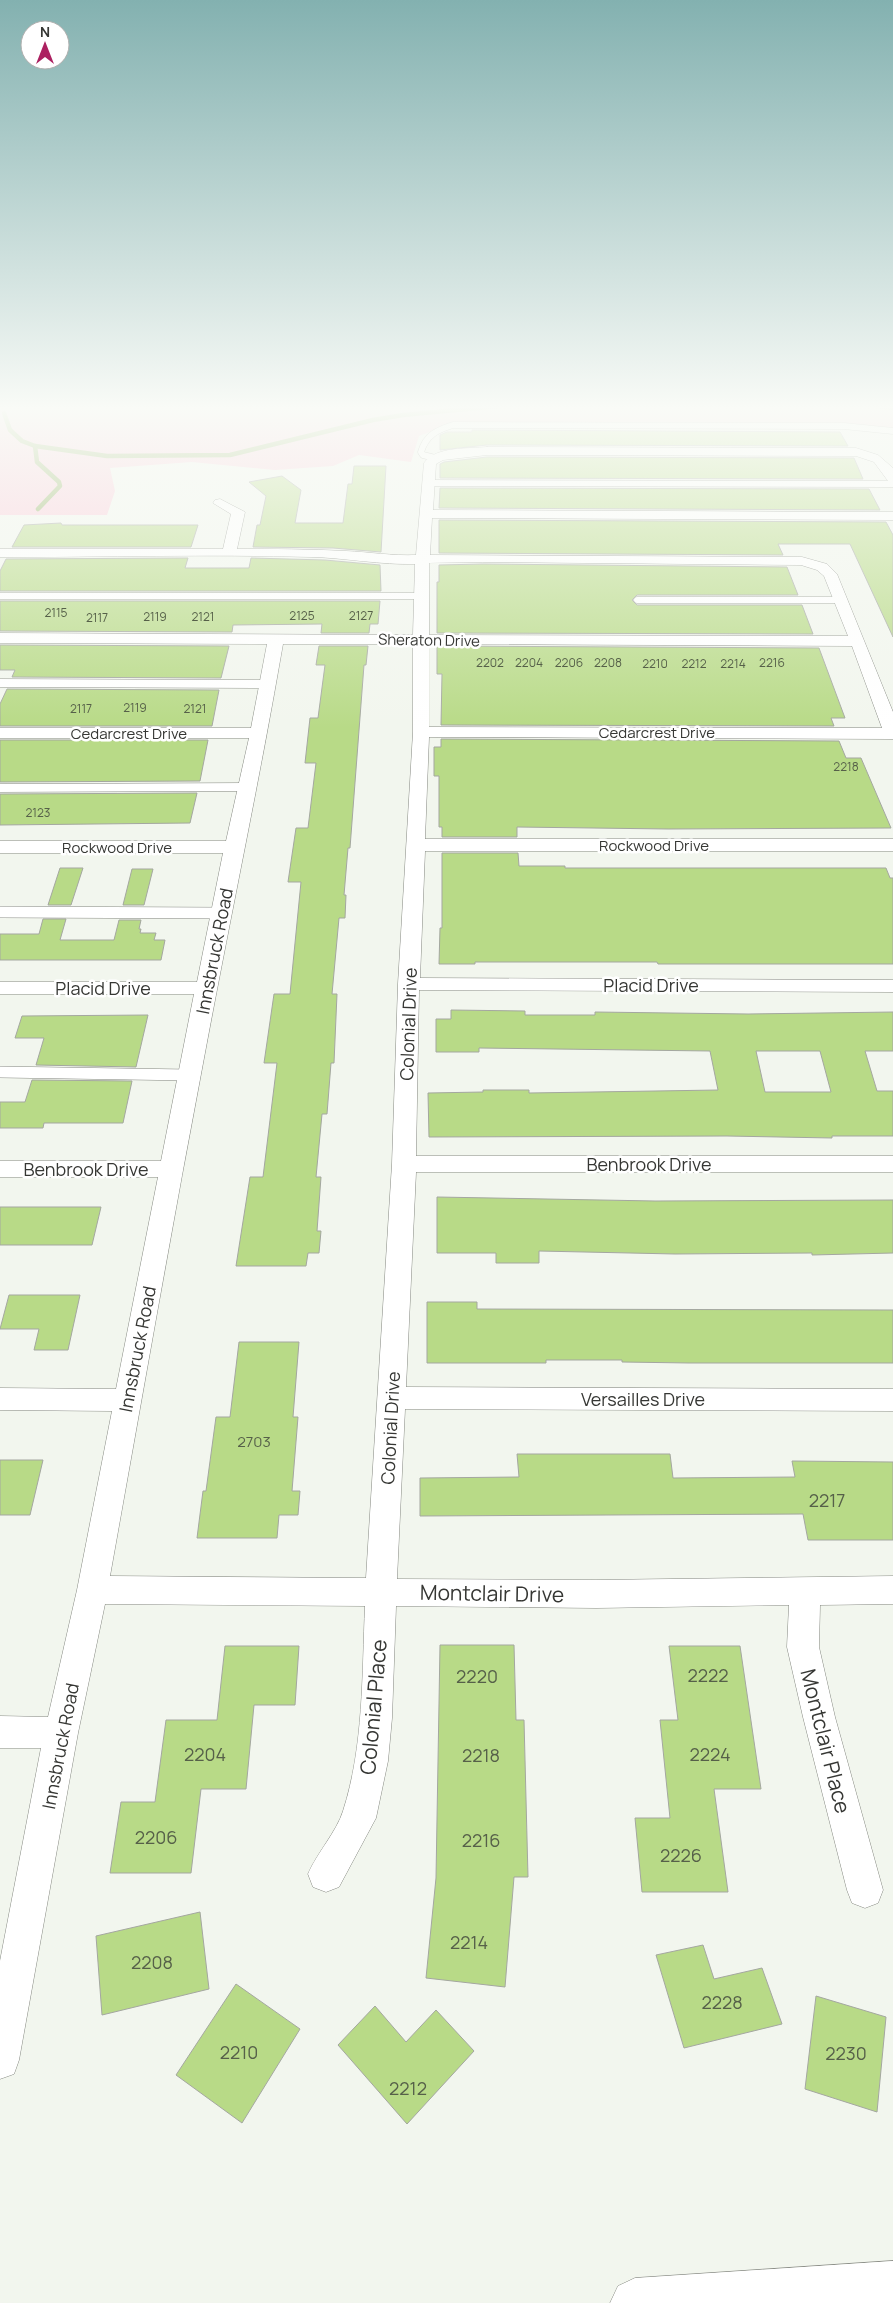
<svg xmlns="http://www.w3.org/2000/svg" width="893" height="2303" font-family="Manrope,sans-serif">
<style>
.green{fill:#fbc8d7}
.lines{fill:none;stroke-linecap:round;stroke-linejoin:round}
.stream{stroke:#8dad5b;stroke-width:4.5}
.building{fill:#b8da87;stroke:#a4a7a0;fill-rule:evenodd}
.lane-far2-casing{stroke:#868982;stroke-width:7}
.lane-far1-casing{stroke:#868982;stroke-width:9}
.lane-casing{stroke:#868982;stroke-width:12}
.street-casing{stroke:#868982;stroke-width:1}
.secondary-casing{stroke:#868982;stroke-width:1}
.lane-far2{stroke:#fff;stroke-width:6}
.lane-far1{stroke:#fff;stroke-width:8}
.lane{stroke:#fff;stroke-width:11}
.street{fill:#fff;fill-rule:evenodd}
.secondary{fill:#fff;fill-rule:evenodd}
.labels{text-anchor:middle;dominant-baseline:central;stroke-width:5;stroke-linejoin:round;paint-order:stroke}
.far-number-label{font-size:12px;fill:#566049}
.far-street-label{font-size:15px;fill:#363734;stroke:#fff}
.number-label{font-size:15px;fill:#566049}
.street-label{font-size:18px;fill:#363734;stroke:#fff}
.near-number-label{font-size:18px;fill:#566049}
.near-street-label{font-size:21px;fill:#363734;stroke:#fff}
</style>
<rect width="100%" height="100%" fill="#f2f6ee"/>
<path class="green" d="M20,405H893V431L867,426L448,425L419,436L411,462L359,455L333,466L275,470L192,462L110,468L115,491L107,515H0V408Z"/>
<g class="lines">
<g class="stream">
<path d="M871,405L893,408"/>
<path d="M4,413L10,430L22,441L35,446L107,456L230,455L373,420L403,415L510,405"/>
<path d="M35,446L37,462L59,482L60,486L38,509"/>
</g>
</g>
<g class="building">
<path d="M472,430L840,432L848,446L487,445L440,450V435L447,432H472Z"/>
<path d="M487,457L854,458L863,479L440,478V464L444,462Z"/>
<path d="M354,466H386L381,552L333,548L253,547L257,525H260L266,496L249,482L282,476L301,490L295,523H343L348,484H352Z"/>
<path d="M440,488L869,489L880,510L439,508Z"/>
<path d="M439,520L886,522L893,535V637L850,544H778L783,555L439,553Z"/>
<path d="M61,523L62,525H198L191,547H12L24,525Z"/>
<path d="M188,558L185,568H249L251,558L325,560L380,565L381,591H0V571L6,559Z"/>
<path d="M483,564L787,567L798,595H637L632,600L637,605H802L813,634L437,633V582H439V565Z"/>
<path d="M0,601H380L378,624H370L369,633H321L322,624L233,625L232,632L0,631Z"/>
<path d="M0,645L229,646L221,678L12,677L15,670H0Z"/>
<path d="M319,646H368L366,665H364L350,848H348L344,895H346L345,918H339L332,994H337L334,1063H331L327,1114H322L316,1177H321L317,1231H321L319,1253H308L306,1266H236L250,1177H263L277,1063H264L274,994H290L301,882H288L296,828H308L316,763H305L310,718H318L325,665H316Z"/>
<path d="M437,646L819,648L845,718H831L834,726L441,725L442,674H437Z"/>
<path d="M7,689L219,690L212,726H0V704Z"/>
<path d="M441,739L839,741L846,758H861L891,828L668,829L517,827V837H442V827H439V776H434V747H441Z"/>
<path d="M0,740H208L200,781L0,782Z"/>
<path d="M197,793L190,823L0,825V794Z"/>
<path d="M442,853H518L519,866H565V868H886L890,878H893V964H658L657,962H475V964H439L440,928H442Z"/>
<path d="M60,868H83L71,905H48Z"/>
<path d="M132,869H153L144,905H123Z"/>
<path d="M43,919H66L60,940H114L119,920H141L139,929H141L140,933H156L154,940H165L161,960H0V934H39Z"/>
<path d="M451,1010L525,1011V1015H595V1012L748,1014L893,1012V1051H865L877,1091H893V1136H832V1138L727,1136L429,1137L428,1093L483,1092V1090H529V1093L718,1090L710,1051L479,1048V1052H436V1019H451ZM756,1051H820L831,1092H765Z"/>
<path d="M148,1015L136,1067L36,1065L44,1038H15L22,1016Z"/>
<path d="M32,1080L132,1081L123,1123H44L43,1128H0V1102H25Z"/>
<path d="M437,1197L655,1201L893,1200V1253L812,1255V1253L675,1254L539,1251V1263H496V1253H437Z"/>
<path d="M0,1207H101L92,1245H0Z"/>
<path d="M9,1295H80L68,1350H34L39,1329H0Z"/>
<path d="M427,1302H477V1309L893,1310V1363H689L622,1362V1360H546V1363H427Z"/>
<path d="M239,1342H299L293,1417H298L292,1491H300L298,1515H279L277,1538H197L203,1491H206L216,1417H230Z"/>
<path d="M517,1454H670L673,1478L795,1477L792,1461L893,1462V1540H808L803,1514L420,1516V1478L519,1477Z"/>
<path d="M0,1460H43L30,1515H0Z"/>
<path d="M440,1645H514L516,1720H524L528,1877H514L505,1987L426,1978L436,1878Z"/>
<path d="M225,1646H299L295,1705H254L246,1789H201L191,1873H110L121,1802H155L166,1720H217Z"/>
<path d="M669,1646H740L761,1789H714L728,1892H642L635,1818H670L660,1720H678Z"/>
<path d="M200,1912L209,1989L102,2015L96,1936Z"/>
<path d="M703,1945L714,1979L762,1968L782,2024L684,2048L656,1955Z"/>
<path d="M236,1984L300,2029L242,2123L176,2075Z"/>
<path d="M816,1996L886,2017L877,2112L805,2089Z"/>
<path d="M375,2006L406,2042L436,2010L474,2051L407,2124L338,2045Z"/>
</g>
<g class="lines">
<g class="lane-far2-casing">
<g id="lane-far2">
<path d="M435,458L423,455L421,452C426,435 437,430 453,425L844,426L893,431"/>
<path d="M428,483L893,484"/>
<path d="M0,596H421"/>
<path d="M637,600H841"/>
</g>
</g>
<g class="lane-far1-casing">
<g id="lane-far1">
<path d="M0,683L268,684"/>
<path d="M0,788L247,787"/>
</g>
</g>
<g class="lane-casing">
<g id="lane">
<path d="M0,912L222,913"/>
<path d="M0,1072L189,1075"/>
</g>
</g>
<g class="street-casing">
<path id="street" d="M487,447L856,448L878,455L893,468V482L888,481L874,462L856,456L487,455L443,460L436,464L433,510L893,512V520L432,518L430,555L802,557L827,564L837,574L893,712V739L429,737L425,839H893V851H425L420,978L893,980V992L419,990L416,1156H893V1172H416L406,1387L893,1389V1411L405,1409L397,1579L596,1580L893,1576V1604L820,1605L819,1647L835,1717L883,1890L878,1903L865,1908L852,1903L847,1890L803,1717L787,1647L789,1605L596,1608L396,1606L392,1718L388,1761L376,1818L339,1887L326,1892L313,1887L308,1874C317,1853 337,1831 343,1811C364,1746 362,1673 365,1606L105,1604L78,1733L19,2060L14,2074L0,2079V1961L41,1748H0V1716L48,1717L77,1590L112,1411L0,1410V1388L116,1389L158,1177H0V1161H161L194,994H0V982H197L223,853H0V841H226L249,738H0V728H251L267,644L0,643V633L413,635L415,564C381,565 347,558 312,557C209,554 104,557 0,557V549H223L231,514L213,503L215,500L220,499L245,512L237,549C273,549 310,549 346,551C369,552 392,556 416,555L424,463C436,446 468,449 487,447ZM483,562L801,565L817,570L824,576L848,636L429,635V563ZM283,644H413V732L398,984L392,1164L366,1578L110,1576C142,1398 173,1220 207,1042C232,909 260,777 283,644ZM429,644L852,646L882,728L429,727Z"/>
</g>
<g class="secondary-casing">
<path id="secondary" d="M893,2261V2303H610L618,2286L635,2278Z"/>
</g>
<use href="#lane-far2" class="lane-far2"/>
<use href="#lane-far1" class="lane-far1"/>
<use href="#lane" class="lane"/>
<use href="#street" class="street"/>
<use href="#secondary" class="secondary"/>
</g>
<linearGradient id="sky" x2="0" y2="1"><stop stop-color="#83b1b0"/><stop offset="0.56" stop-color="#f9fbf7"/><stop offset="1" stop-color="#f9fbf7" stop-opacity="0"/></linearGradient>
<rect width="893" height="728" fill="url(#sky)"/>
<g class="labels">
<g class="far-number-label">
<text x="56" y="612">2115</text>
<text x="302" y="615">2125</text>
<text x="361" y="615">2127</text>
<text x="155" y="616">2119</text>
<text x="203" y="616">2121</text>
<text x="97" y="617">2117</text>
<text x="490" y="662">2202</text>
<text x="529" y="662">2204</text>
<text x="569" y="662">2206</text>
<text x="608" y="662">2208</text>
<text x="772" y="662">2216</text>
<text x="655" y="663">2210</text>
<text x="694" y="663">2212</text>
<text x="733" y="663">2214</text>
<text x="135" y="707">2119</text>
<text x="81" y="708">2117</text>
<text x="195" y="708">2121</text>
<text x="846" y="766">2218</text>
<text x="38" y="812">2123</text>
</g>
<g class="far-street-label">
<text transform="translate(429 640) rotate(1)">Sheraton Drive</text>
<text x="657" y="732">Cedarcrest Drive</text>
<text x="129" y="733">Cedarcrest Drive</text>
<text x="654" y="845">Rockwood Drive</text>
<text x="117" y="847">Rockwood Drive</text>
</g>
<g class="number-label">
<text x="254" y="1441">2703</text>
</g>
<g class="street-label">
<text transform="translate(214 951) rotate(-79)">Innsbruck Road</text>
<text x="651" y="985">Placid Drive</text>
<text x="103" y="988">Placid Drive</text>
<text transform="translate(408 1024) rotate(-88)">Colonial Drive</text>
<text x="649" y="1164">Benbrook Drive</text>
<text x="86" y="1169">Benbrook Drive</text>
<text transform="translate(137 1349) rotate(-79)">Innsbruck Road</text>
<text x="643" y="1399">Versailles Drive</text>
<text transform="translate(390 1428) rotate(-87)">Colonial Drive</text>
<text transform="translate(60 1746) rotate(-79)">Innsbruck Road</text>
</g>
<g class="near-number-label">
<text x="827" y="1500">2217</text>
<text x="708" y="1675">2222</text>
<text x="477" y="1676">2220</text>
<text x="205" y="1754">2204</text>
<text x="710" y="1754">2224</text>
<text x="481" y="1755">2218</text>
<text x="156" y="1837">2206</text>
<text x="481" y="1840">2216</text>
<text x="681" y="1855">2226</text>
<text x="469" y="1942">2214</text>
<text x="152" y="1962">2208</text>
<text x="722" y="2002">2228</text>
<text x="239" y="2052">2210</text>
<text x="846" y="2053">2230</text>
<text x="408" y="2088">2212</text>
</g>
<g class="near-street-label">
<text transform="translate(492 1593) rotate(1)">Montclair Drive</text>
<text transform="translate(373 1707) rotate(-85)">Colonial Place</text>
<text transform="translate(826 1741) rotate(76)">Montclair Place</text>
</g>
</g>
<g transform="translate(45 45)"><circle r="24" fill="#ffffff" stroke="#afafae"/>
<path d="M0-4L9 19L0 12L-9 19Z" fill="#ac2060"/>
<text y="-8" font-size="14" font-weight="bold" text-anchor="middle" fill="#363734">N</text>
</g>
</svg>
